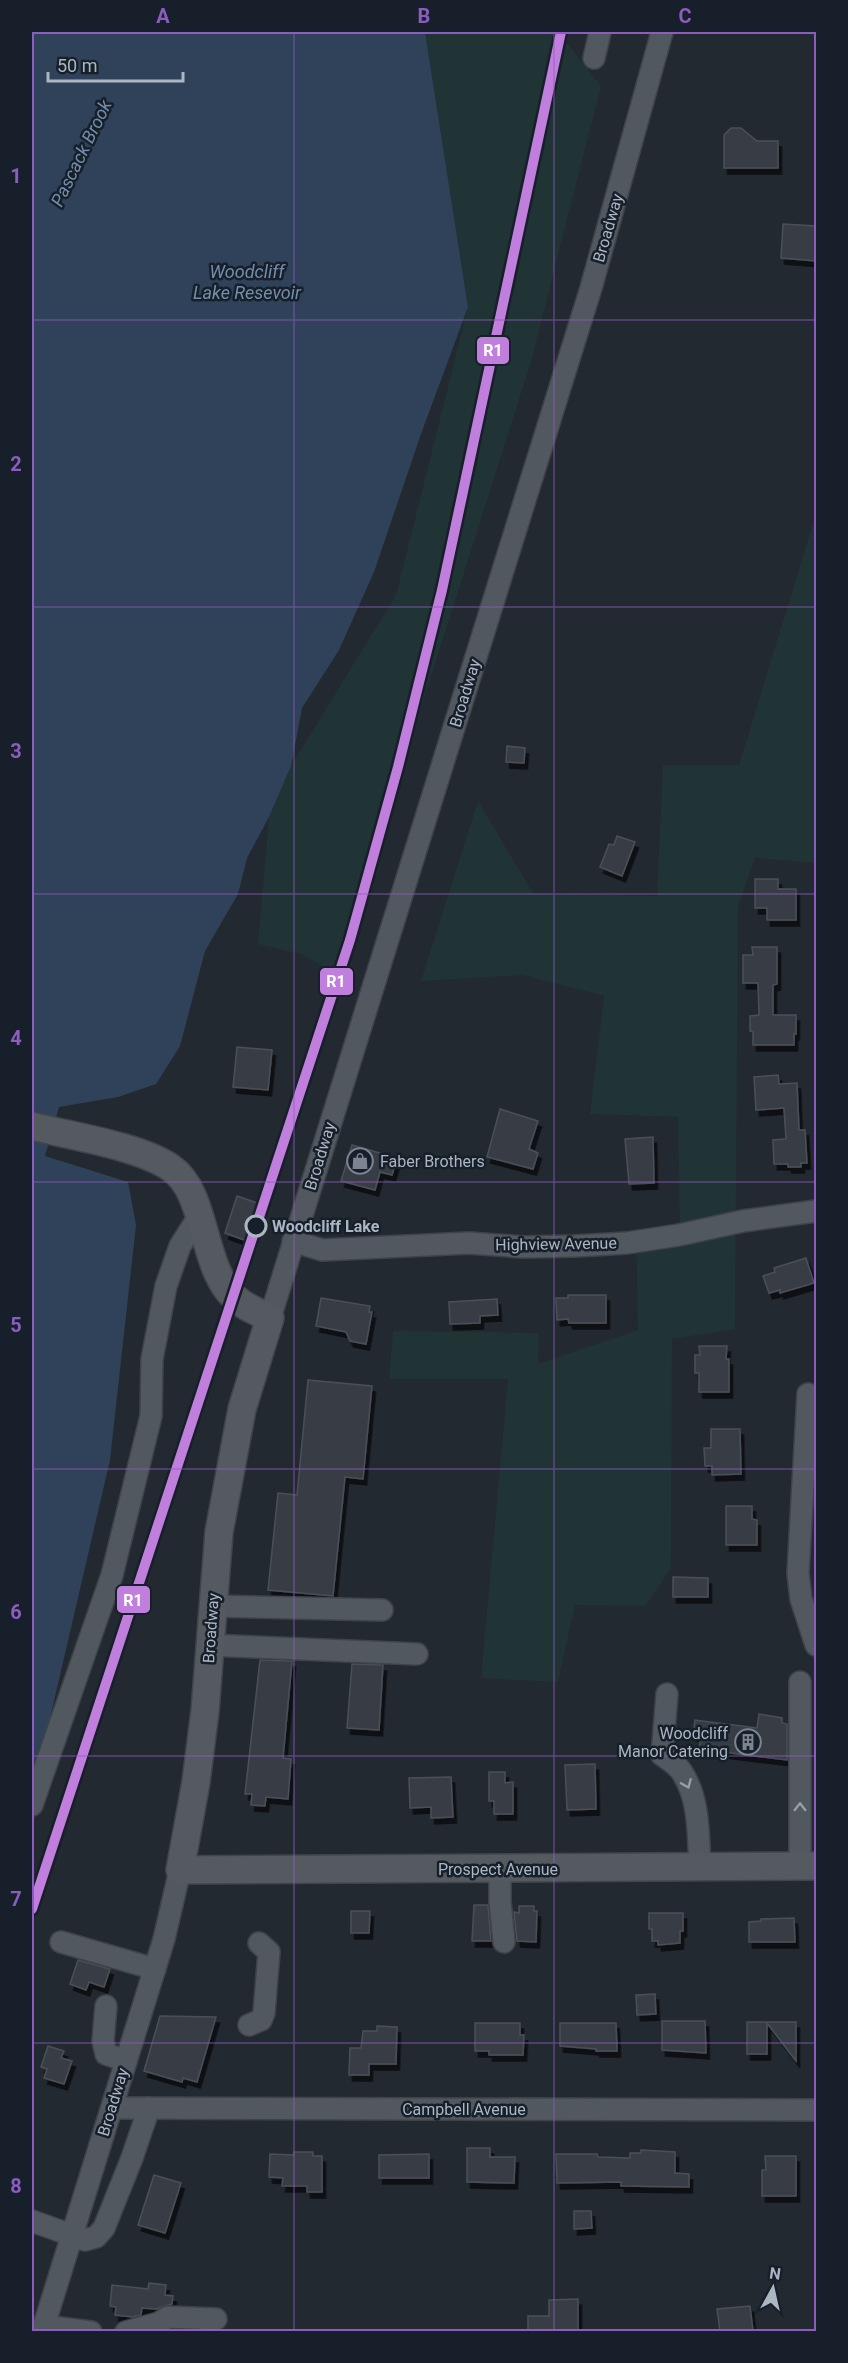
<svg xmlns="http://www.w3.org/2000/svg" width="848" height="2363" font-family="Roboto,sans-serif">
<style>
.green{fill:#203335}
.water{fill:#304259}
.building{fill:#383e44;stroke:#4a5058;stroke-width:1.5;filter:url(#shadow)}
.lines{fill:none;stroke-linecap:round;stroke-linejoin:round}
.minor-casing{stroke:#3f4349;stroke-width:24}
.major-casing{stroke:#40454d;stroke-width:30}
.minor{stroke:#52585f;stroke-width:21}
.major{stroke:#555a61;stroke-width:27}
.rail-1-casing{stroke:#17202a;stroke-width:15}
.rail-1{stroke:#c07fdc;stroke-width:10}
.oneway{stroke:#959eaa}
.grid{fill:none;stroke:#8c5cc0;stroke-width:1.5;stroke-opacity:0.55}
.stop-dot{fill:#17202a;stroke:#abb5c3;stroke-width:3}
.labels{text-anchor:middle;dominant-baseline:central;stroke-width:5;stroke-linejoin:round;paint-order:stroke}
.street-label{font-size:16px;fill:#abb5c3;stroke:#17202a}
.poi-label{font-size:16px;fill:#abb5c3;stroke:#17202a;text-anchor:start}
.stop-label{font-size:16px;font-weight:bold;fill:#abb5c3;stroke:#17202a;text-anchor:start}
.water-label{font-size:18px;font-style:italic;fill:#738eac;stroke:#17202a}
.line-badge{stroke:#17202a;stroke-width:2}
.badge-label{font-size:16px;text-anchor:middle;font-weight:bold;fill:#fff}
.neatline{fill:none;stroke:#8c5cc0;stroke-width:2}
.grid-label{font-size:20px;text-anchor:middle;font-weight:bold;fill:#8c5cc0}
</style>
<defs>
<filter id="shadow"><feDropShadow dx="3.5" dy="6" stdDeviation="0" flood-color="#0009"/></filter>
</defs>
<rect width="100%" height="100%" fill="#232930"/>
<g class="green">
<path d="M425,32H558L601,86L531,362L337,972L328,969L301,954L258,944L269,817L291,766L396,595L468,307Z"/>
<path d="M816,514V863L755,858L738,906L735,1329L672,1339L671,1568L646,1606L575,1605L558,1682L481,1678L508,1379H389L393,1331L539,1333L538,1364L638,1330L636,1235L680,1236L678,1117L590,1114L604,996L523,975L421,981L478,801L533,893L657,896L663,765H739Z"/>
</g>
<path class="water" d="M32,32H425L468,307L421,434L374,572L339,650L302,708L291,766L269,817L247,858L238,894L205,951L180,1046L156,1084L118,1097L59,1107L45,1156L128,1182L136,1225L110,1460L41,1757L32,1783Z"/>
<g class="building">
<path d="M731,128H741L757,141H778V168H724V135Z"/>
<path d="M783,224L816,226V261L781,258Z"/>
<path d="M507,746L525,748L524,763L506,762Z"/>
<path d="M617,836L635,842L622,876L600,867L609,844L614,845Z"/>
<path d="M755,879H778V889H796V920H767V908H755Z"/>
<path d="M752,947H777V984L773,985V1015H796V1034H794V1045H753V1032L750,1031V1016L759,1015L758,983H743V955H753Z"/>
<path d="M237,1047L272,1050L268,1090L233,1087Z"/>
<path d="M778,1075L779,1084L797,1083L799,1130H805L807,1163H801V1167H788V1164H774L773,1140L786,1139L784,1108L756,1110L754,1077Z"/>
<path d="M500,1109L538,1121L529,1149L538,1153L533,1169L487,1157Z"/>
<path d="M653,1137L654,1183L629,1184L625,1139Z"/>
<path d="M352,1145L397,1158L392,1175L380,1172L375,1190L341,1181Z"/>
<path d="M237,1196L257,1203L244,1240L225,1233Z"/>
<path d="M806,1258L814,1283L780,1293V1290L769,1293L763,1276L775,1272L774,1268Z"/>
<path d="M568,1295H606V1323H569L568,1319L557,1320L556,1298H568Z"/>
<path d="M321,1298L370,1306L369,1312H372L366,1344L350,1341L346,1332L316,1326Z"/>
<path d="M497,1299L498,1315L480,1316V1323L450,1324L449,1302Z"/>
<path d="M699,1346H727L726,1359H729V1392H699V1373H695V1355H700Z"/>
<path d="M308,1380L372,1386L363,1479L345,1477L333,1596L268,1590L278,1493L297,1495Z"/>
<path d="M711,1429H740L741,1474L712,1475V1466H705L704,1448H711Z"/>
<path d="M726,1506H752V1519L757,1520V1545H726Z"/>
<path d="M673,1577L708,1578V1597H673Z"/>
<path d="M260,1660L292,1661L283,1758L291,1759L288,1799L266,1797L265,1806L251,1805L252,1794H245Z"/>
<path d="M352,1664L383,1665L379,1730L347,1728Z"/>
<path d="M759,1714L782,1718V1723L787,1724V1760L699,1749L701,1736L693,1735L695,1720L757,1728Z"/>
<path d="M595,1764L596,1809L567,1810L565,1765Z"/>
<path d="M489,1772H505V1783L513,1782V1814H494V1801H489Z"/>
<path d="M451,1777L453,1817L431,1818V1807L410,1808L409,1778Z"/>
<path d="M474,1905H488L491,1941H472Z"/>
<path d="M519,1906H534V1911H537L536,1942L517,1941L514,1912L519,1913Z"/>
<path d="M351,1911H370L369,1933H351Z"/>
<path d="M649,1913H683V1931H680V1943L658,1945V1941H652V1929H649Z"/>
<path d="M794,1918L795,1942H749V1922L761,1921V1919Z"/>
<path d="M78,1960L110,1969L104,1987L89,1982L86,1990L70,1984Z"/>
<path d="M655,1994L656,2014L637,2015L636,1995Z"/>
<path d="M160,2016L216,2017L197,2082L183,2078L182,2082L144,2071Z"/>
<path d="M662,2021H705L706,2053L662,2050Z"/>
<path d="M747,2022H796V2061L767,2023V2054H747Z"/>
<path d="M475,2023H520V2035H524L523,2055H489V2051H475Z"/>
<path d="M560,2023H616L617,2051H596V2049L560,2046Z"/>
<path d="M377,2026L397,2027L396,2064H369V2075H349L350,2048H361L363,2031H377Z"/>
<path d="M48,2046L64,2051L61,2058L72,2061L64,2084L44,2078L47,2069L41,2067Z"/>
<path d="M467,2148H490V2157H515L514,2183L467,2182Z"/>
<path d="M641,2150L675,2152V2173L689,2174V2187L621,2186V2182L557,2183L556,2154H597L598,2157L630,2158V2153H641Z"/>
<path d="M294,2152H313V2156H322V2192H307V2186H282L283,2178L269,2177L270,2154L294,2155Z"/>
<path d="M429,2154V2178H379V2155Z"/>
<path d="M765,2156H796V2196H762V2170H766Z"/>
<path d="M154,2175L181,2183L165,2233L138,2225Z"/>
<path d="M574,2211H591L592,2228L574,2229Z"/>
<path d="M149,2283L166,2285L165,2295L173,2296L172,2304L156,2309L142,2308L141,2315L133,2317L115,2315L116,2307L110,2306L112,2285L148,2289Z"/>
<path d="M578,2299V2331H528V2316H549V2300Z"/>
<path d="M750,2306L753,2331H720L717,2309Z"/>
</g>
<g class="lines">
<g class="minor-casing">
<g id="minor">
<path d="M594,58L600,32"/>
<path d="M293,1241L322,1250L469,1243L523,1247L575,1246L627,1243L679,1235L743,1221L816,1211"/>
<path d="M270,1318L591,288L662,32"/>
<path d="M808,1394L798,1573L801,1599L816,1645"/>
<path d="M212,1606L382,1610"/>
<path d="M209,1645L417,1654"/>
<path d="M800,1682V1866"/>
<path d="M667,1694L662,1755C669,1760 679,1766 683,1774C700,1801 698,1836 700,1867"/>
<path d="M32,1805L112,1575L151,1416L152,1359L166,1286L180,1246L199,1216"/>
<path d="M500,1869V1901L504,1942"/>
<path d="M61,1942L155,1969"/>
<path d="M106,2006L103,2041L106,2054L126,2061"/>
<path d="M249,2025L261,2020L264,2013L269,1952L259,1943"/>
<path d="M112,2108L816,2110"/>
<path d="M32,2221L85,2240L96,2237L104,2228L132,2158L149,2108"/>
<path d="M44,2326L91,2332"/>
<path d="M42,2332L164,1939L180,1870"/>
<path d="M126,2332L159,2323L168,2317L216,2319"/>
</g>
</g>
<g class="major-casing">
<path id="major" d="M32,1126C70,1136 140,1146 171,1168C207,1192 201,1266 234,1297C244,1307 258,1312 270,1318L242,1409L219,1532L205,1711L196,1782L180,1870L816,1866"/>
</g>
<use href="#minor" class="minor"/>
<use href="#major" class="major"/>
<g class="rail-1-casing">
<path id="rail-1" d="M32,1909L350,940L398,767L442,590L561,32"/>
</g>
<use href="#rail-1" class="rail-1"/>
</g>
<defs><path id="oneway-chevron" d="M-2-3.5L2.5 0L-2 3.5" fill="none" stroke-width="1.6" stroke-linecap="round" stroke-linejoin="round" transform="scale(1.5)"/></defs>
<g class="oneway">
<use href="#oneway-chevron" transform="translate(687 1784) rotate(67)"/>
<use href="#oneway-chevron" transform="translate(800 1807) rotate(-90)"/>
</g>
<path class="grid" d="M294,32V2332M554,32V2332M32,320H816M32,607H816M32,894H816M32,1182H816M32,1469H816M32,1756H816M32,2043H816"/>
<defs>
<g id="shop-ring" transform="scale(1.35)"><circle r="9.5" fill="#17202a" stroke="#7b8490" stroke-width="1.5"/><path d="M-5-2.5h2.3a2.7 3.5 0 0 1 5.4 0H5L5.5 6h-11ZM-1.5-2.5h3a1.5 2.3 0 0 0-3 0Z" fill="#7b8490"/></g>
<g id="building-ring" transform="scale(1.35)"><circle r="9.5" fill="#17202a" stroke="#7b8490" stroke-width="1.5"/><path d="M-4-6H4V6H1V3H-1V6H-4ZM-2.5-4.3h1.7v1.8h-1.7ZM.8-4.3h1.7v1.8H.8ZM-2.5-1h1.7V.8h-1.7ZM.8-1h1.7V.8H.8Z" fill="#7b8490"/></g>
</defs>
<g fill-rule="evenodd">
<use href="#shop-ring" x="360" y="1161"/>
<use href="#building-ring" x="748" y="1742"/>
</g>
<circle class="stop-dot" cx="256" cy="1226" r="10"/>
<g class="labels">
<g class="street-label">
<text transform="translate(608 228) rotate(-74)">Broadway</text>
<text transform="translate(465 693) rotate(-73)">Broadway</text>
<text transform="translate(320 1156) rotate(-73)">Broadway</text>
<text transform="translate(556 1244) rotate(-1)">Highview Avenue</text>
<text transform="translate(211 1628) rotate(-86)">Broadway</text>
<text x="498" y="1869">Prospect Avenue</text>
<text transform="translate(113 2102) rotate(-73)">Broadway</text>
<text x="464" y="2109">Campbell Avenue</text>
</g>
<g class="poi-label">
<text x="380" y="1161">Faber Brothers</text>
<text x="728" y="1733" text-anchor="end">Woodcliff<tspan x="728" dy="18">Manor Catering</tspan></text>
</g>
<g class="stop-label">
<text x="272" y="1226">Woodcliff Lake</text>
</g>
<g class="water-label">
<text transform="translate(81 153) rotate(-64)">Pascack Brook</text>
<text x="247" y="271">Woodcliff<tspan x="247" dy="21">Lake Resevoir</tspan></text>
</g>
</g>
<g class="line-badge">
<rect x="476" y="336" width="34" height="29" rx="6" fill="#c07fdc"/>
<rect x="319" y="967" width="35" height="29" rx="6" fill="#c07fdc"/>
<rect x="116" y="1585" width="35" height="29" rx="6" fill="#c07fdc"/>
</g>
<g class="badge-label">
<text x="493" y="356">R1</text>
<text x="336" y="987">R1</text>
<text x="133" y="1606">R1</text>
</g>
<rect width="848" height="2363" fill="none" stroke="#17202a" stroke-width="66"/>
<g transform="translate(773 2288) rotate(8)" stroke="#17202a" stroke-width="4.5" paint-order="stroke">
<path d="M0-4.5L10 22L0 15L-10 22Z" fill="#abb5c3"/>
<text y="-9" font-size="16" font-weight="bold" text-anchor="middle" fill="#abb5c3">N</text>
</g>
<path d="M48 72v9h135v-9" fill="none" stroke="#abb5c3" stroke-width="3"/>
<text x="57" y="72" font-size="18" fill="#abb5c3" stroke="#17202a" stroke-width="4.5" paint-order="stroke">50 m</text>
<rect x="33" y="33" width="782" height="2297" class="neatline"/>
<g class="grid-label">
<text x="163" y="23">A</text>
<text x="424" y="23">B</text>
<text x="685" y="23">C</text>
<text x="16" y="183">1</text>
<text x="16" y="471">2</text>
<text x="16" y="758">3</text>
<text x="16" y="1045">4</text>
<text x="16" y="1332">5</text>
<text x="16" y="1619">6</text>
<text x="16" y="1906">7</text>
<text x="16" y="2193">8</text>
</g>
</svg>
